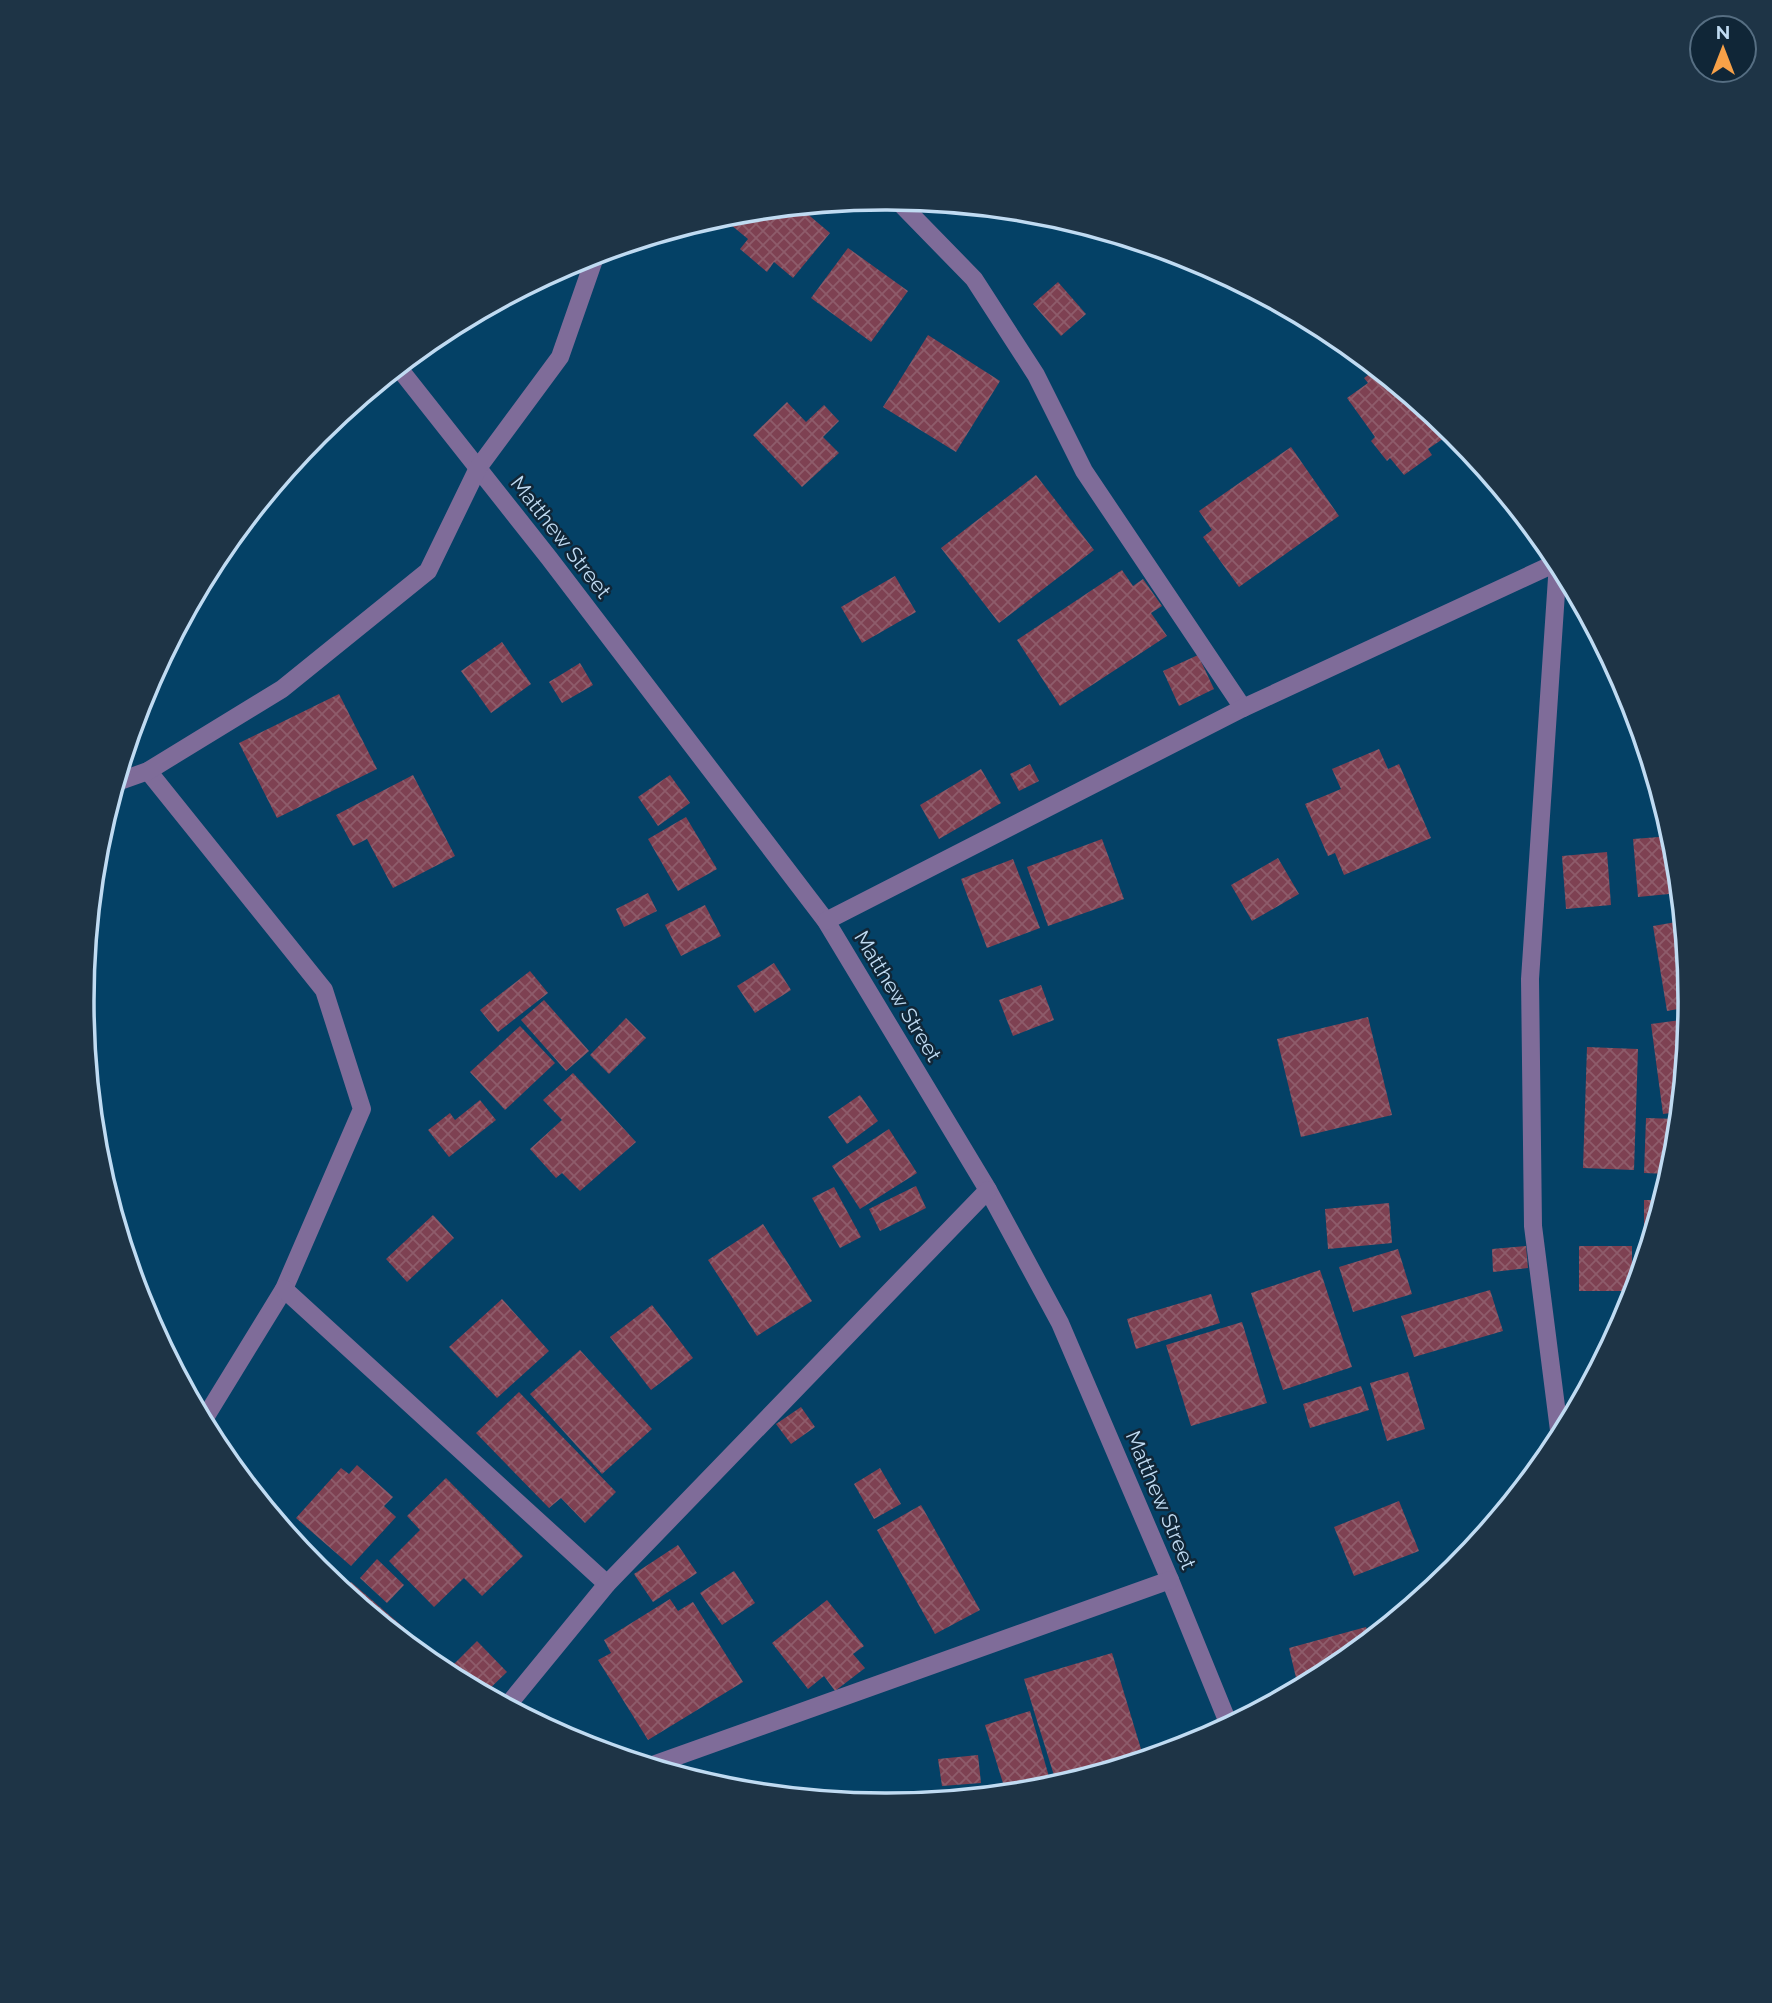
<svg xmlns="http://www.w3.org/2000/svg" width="1772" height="2003" font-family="Raleway,sans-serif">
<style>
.building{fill:url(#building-cross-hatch)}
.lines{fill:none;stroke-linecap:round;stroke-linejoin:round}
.minor{stroke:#7f6c99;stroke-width:18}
.labels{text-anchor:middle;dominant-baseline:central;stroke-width:5;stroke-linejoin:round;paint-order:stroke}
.street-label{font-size:21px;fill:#c0dbf2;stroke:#102637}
.rim{fill:none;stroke:#c0dbf2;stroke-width:3.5}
</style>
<defs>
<pattern id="building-cross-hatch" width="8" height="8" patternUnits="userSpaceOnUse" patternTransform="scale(1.75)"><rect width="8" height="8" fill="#7e4152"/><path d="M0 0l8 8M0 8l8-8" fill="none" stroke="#8e5c6b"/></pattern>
</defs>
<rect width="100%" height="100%" fill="#044166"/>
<g class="building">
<path d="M798,206L830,233L793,278L774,262L767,272L740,249L748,239L731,225L742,212Z"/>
<path d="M848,248L908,291L871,342L811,298Z"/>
<path d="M1058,282L1086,314L1061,336L1033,304Z"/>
<path d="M928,335L1000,381L956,452L883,407Z"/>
<path d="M1376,369L1453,432L1428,449L1432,455L1404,475L1390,458L1387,461L1371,441L1375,437L1347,398L1368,383L1364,378Z"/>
<path d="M787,402L806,422L824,405L839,421L823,437L839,453L802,487L753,435Z"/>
<path d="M1291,447L1339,516L1239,587L1203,537L1212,530L1199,511Z"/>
<path d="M1036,475L1094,550L999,623L941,548Z"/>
<path d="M1122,570L1133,586L1143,579L1162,606L1151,613L1167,636L1060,706L1017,640Z"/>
<path d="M895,576L916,612L862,643L841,607Z"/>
<path d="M502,642L531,684L491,713L461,671Z"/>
<path d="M1198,655L1214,689L1179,706L1163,671Z"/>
<path d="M580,663L593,685L562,703L549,682Z"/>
<path d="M339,694L377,769L277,818L239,743Z"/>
<path d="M1379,749L1388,769L1399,764L1431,838L1344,875L1335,853L1328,856L1305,804L1341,789L1332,769Z"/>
<path d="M1030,764L1039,781L1019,791L1010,774Z"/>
<path d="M981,769L1001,803L939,839L920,805Z"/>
<path d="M413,775L455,856L393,888L367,839L353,846L336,815Z"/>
<path d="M670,775L690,803L658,826L638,797Z"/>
<path d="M686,817L717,869L678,891L648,839Z"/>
<path d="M1672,836L1674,845L1679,893L1638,897L1633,839Z"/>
<path d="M1102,839L1124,899L1048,926L1027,867Z"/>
<path d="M1607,852L1611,905L1566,909L1562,856Z"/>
<path d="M1278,858L1299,894L1252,921L1231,885Z"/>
<path d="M1013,859L1040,928L987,948L961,879Z"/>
<path d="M648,893L657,911L624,927L616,909Z"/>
<path d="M705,905L721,936L681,956L665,925Z"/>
<path d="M1682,921L1689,1007L1667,1011L1653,926Z"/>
<path d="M774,963L791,990L755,1013L737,986Z"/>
<path d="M530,971L548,993L498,1032L480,1010Z"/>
<path d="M1041,985L1054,1020L1013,1036L999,1000Z"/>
<path d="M544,1000L589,1051L566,1071L521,1020Z"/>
<path d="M1368,1017L1392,1115L1301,1137L1277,1039Z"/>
<path d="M626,1018L646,1038L609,1074L590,1055Z"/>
<path d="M1688,1019L1679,1112L1663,1114L1651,1024Z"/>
<path d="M520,1026L555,1063L505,1110L470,1072Z"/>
<path d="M1587,1047L1638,1049L1634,1170L1583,1168Z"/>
<path d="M573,1073L636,1142L580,1191L562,1173L556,1178L530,1149L562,1120L543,1100Z"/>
<path d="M860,1095L878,1121L847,1144L828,1117Z"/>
<path d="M480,1100L496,1120L449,1157L428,1130L450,1113L455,1120Z"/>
<path d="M1646,1118L1678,1119L1674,1159L1669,1174L1644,1173Z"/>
<path d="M889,1129L917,1173L860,1209L832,1166Z"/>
<path d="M916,1186L926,1208L880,1231L869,1209Z"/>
<path d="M834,1187L861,1237L840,1248L812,1198Z"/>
<path d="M1644,1200H1662L1645,1256L1644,1255Z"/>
<path d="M1389,1203L1392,1243L1328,1249L1325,1209Z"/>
<path d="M433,1215L454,1238L407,1282L386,1259Z"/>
<path d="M763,1224L812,1301L757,1336L708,1260Z"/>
<path d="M1526,1246L1528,1268L1493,1272L1492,1249Z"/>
<rect x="1579" y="1246" width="53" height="45"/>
<path d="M1398,1249L1412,1294L1353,1312L1339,1267Z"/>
<path d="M1320,1270L1352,1367L1283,1390L1251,1293Z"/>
<path d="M1490,1290L1503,1331L1414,1357L1401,1316Z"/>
<path d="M1211,1294L1220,1323L1136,1349L1127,1319Z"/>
<path d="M502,1299L549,1351L497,1398L449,1347Z"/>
<path d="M652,1305L693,1358L651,1390L610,1337Z"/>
<path d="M1242,1322L1267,1403L1191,1426L1166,1345Z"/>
<path d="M580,1350L652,1429L602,1474L530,1394Z"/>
<path d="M1408,1372L1425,1429L1387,1441L1370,1383Z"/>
<path d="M1361,1386L1369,1410L1310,1428L1303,1404Z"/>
<path d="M519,1392L616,1492L585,1523L561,1498L549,1508L476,1433Z"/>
<path d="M801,1407L815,1427L791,1444L776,1424Z"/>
<path d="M357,1465L393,1497L384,1506L396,1517L351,1566L296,1518L341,1468L349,1474Z"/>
<path d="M880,1468L901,1504L874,1519L854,1484Z"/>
<path d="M446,1478L523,1556L482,1596L464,1578L434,1607L389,1561L420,1530L407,1516Z"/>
<path d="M1399,1501L1419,1551L1354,1576L1334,1527Z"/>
<path d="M921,1505L980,1610L935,1634L877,1530Z"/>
<path d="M678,1545L697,1573L653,1602L634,1574Z"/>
<path d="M377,1559L404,1585L387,1603L360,1578Z"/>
<path d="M734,1571L755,1603L722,1625L700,1593Z"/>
<path d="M351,1582L410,1633L403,1640L343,1591Z"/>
<path d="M670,1599L678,1611L693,1602L743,1682L648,1740L598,1660L611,1653L604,1640Z"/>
<path d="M827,1600L864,1646L853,1654L865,1668L835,1691L824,1676L808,1689L772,1643Z"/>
<path d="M1366,1627L1370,1639L1332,1670L1323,1675L1297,1682L1289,1648Z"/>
<path d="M477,1641L507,1672L484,1694L468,1685L451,1667Z"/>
<path d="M1112,1653L1144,1759L1057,1785L1024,1679Z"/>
<path d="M1030,1711L1052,1787L1042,1790L1006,1793L985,1725Z"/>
<path d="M978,1755L981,1783L942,1786L938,1759Z"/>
</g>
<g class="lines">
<g class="minor">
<path d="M896,199L974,279L1036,375L1084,471L1243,708"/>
<path d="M398,367L549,558L826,921L988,1190L1060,1323L1170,1580L1229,1725"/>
<path d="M1558,563L1530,979L1533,1226L1560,1438"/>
<path d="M148,771L324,990L362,1109L284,1289L203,1421"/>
<path d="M117,782L148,771L282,689L428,571L478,468L560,357L596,254"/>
<path d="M826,921L1243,708L1558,562"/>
<path d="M284,1289L607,1584"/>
<path d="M507,1706L607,1584L988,1190"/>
<path d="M650,1766L1170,1580"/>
</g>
</g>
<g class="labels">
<g class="street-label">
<text transform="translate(561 537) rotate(52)">Matthew Street</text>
<text transform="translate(898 996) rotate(59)">Matthew Street</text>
<text transform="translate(1161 1500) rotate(67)">Matthew Street</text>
</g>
</g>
<path d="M0 0H1772V2003H0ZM885 210H887A791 791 0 0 1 1678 1001V1002A791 791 0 0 1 887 1793H885A791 791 0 0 1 94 1002V1001A791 791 0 0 1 885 210Z" fill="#1e3446" fill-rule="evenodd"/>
<path class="rim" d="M885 210H887A791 791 0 0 1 1678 1001V1002A791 791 0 0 1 887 1793H885A791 791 0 0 1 94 1002V1001A791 791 0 0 1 885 210Z"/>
<g transform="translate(1723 49)"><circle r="33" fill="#102637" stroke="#566e82" stroke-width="2"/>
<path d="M0-5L12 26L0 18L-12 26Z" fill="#f7a148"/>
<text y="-10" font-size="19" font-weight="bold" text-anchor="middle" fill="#c0dbf2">N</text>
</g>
</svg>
